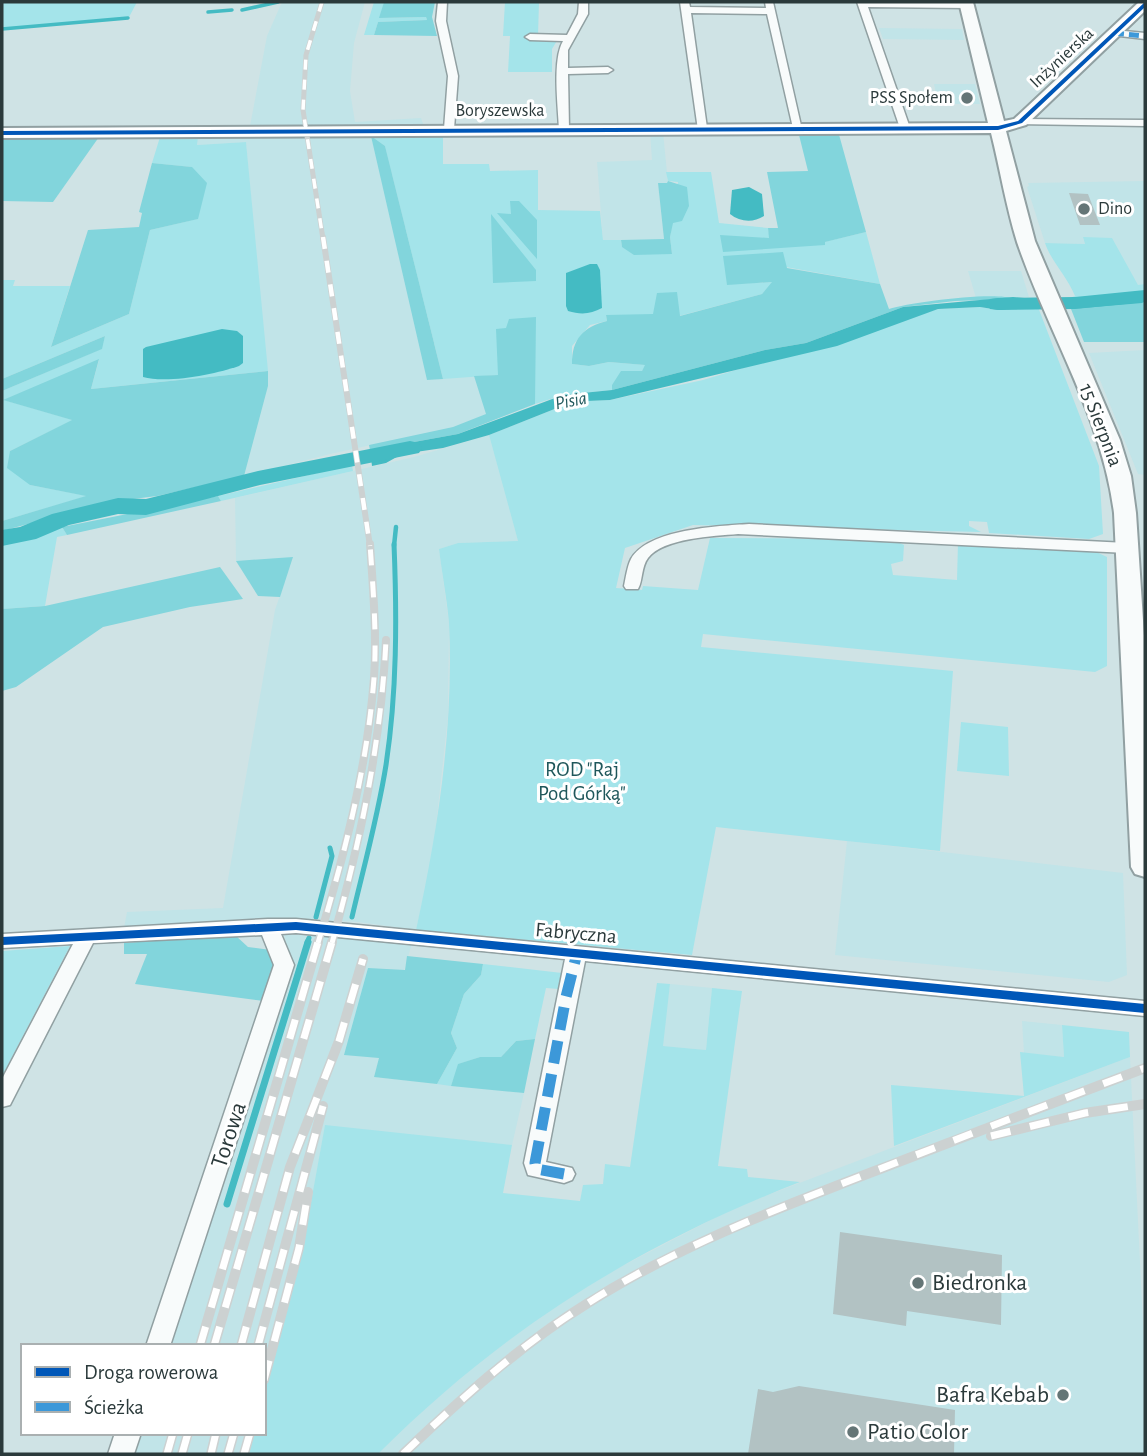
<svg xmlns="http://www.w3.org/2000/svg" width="1147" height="1456" font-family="'Alegreya Sans',sans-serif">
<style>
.built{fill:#c1e4e8}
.green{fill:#a4e4ea}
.forest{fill:#82d5dc}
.water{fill:#44bbc3}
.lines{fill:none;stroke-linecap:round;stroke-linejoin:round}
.stream-far3{stroke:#44bbc3;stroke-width:3.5}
.stream-far2{stroke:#44bbc3;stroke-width:4.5}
.stream-far1{stroke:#44bbc3;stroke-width:5}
.stream{stroke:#44bbc3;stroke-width:7}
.river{fill:#44bbc3;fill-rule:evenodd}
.building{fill:#b2c2c3}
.street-casing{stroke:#91a0a2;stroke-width:3}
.secondary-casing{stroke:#91a0a2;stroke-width:4}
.street{fill:#f8fbfb;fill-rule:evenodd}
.secondary{fill:#f8fbfb;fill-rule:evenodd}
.rail-far3-casing{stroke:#ccd1d1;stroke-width:5}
.rail-far2-casing{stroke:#ccd1d1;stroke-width:6}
.rail-far1-casing{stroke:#ccd1d1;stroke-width:8}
.rail-casing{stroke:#ccd1d1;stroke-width:10}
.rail-far3{stroke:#fff;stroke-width:3.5;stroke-dasharray:10;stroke-linecap:butt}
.rail-far2{stroke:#fff;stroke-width:4.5;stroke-dasharray:12;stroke-linecap:butt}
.rail-far1{stroke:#fff;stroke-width:5;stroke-dasharray:16;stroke-linecap:butt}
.rail{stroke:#fff;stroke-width:7;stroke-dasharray:20;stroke-linecap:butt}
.quiet-far1{stroke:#3c98d9;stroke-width:5;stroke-dasharray:10 5;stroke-linecap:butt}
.quiet{stroke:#3c98d9;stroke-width:11;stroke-dasharray:23 11;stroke-linecap:butt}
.cycleway-casing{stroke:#fff;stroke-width:5}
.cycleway{fill:#0057b8;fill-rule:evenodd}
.poi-dot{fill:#647576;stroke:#fff;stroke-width:2.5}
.labels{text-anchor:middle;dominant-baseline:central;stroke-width:6;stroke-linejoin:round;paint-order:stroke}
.far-street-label{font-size:18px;fill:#2b3a3b;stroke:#fff}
.far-poi-label{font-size:18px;fill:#2b3a3b;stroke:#fff;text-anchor:end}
.far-water-label{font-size:19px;font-style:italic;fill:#20575b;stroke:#fff}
.street-label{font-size:21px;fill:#2b3a3b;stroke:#fff}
.park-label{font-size:21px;fill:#1f575b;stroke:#fff}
.near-street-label{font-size:24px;fill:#2b3a3b;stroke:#fff}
.near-poi-label{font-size:24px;fill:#2b3a3b;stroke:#fff;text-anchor:start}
</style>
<rect width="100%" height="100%" fill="#cfe3e5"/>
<g class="built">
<path d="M282,2H365L354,43L350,91L355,122L421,118L426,132L427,380L474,376L487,414L453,427L330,454L244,476L268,386L246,142L197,145L198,134L250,126L267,36Z"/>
<path d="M879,28L962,29L964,40L883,39Z"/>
<path d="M934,84H975L980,104H938Z"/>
<path d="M650,132H663L668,183H658L664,240H603L597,162L652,160Z"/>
<path d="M1145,181V284L1139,286L1083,238L1085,244L1045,243L1027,187L1029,186L1028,183Z"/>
<path d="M968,271H1021L1029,297L976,298Z"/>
<path d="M1145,350V475L1138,474L1089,353Z"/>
<path d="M489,435L518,541L458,543L439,549L449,623L448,716L433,853L416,930L358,922L296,918L124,928L127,912L223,908L275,610L293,558L236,561L235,498L414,457Z"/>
<path d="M847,841L1123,873L1127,975L1109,982L835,955Z"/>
<path d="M284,934L412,943L374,1077L524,1093L512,1145L325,1126L303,1246L264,1392V1346H170L265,1058L288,980L291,966Z"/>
<path d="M670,984L712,988L706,1050L662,1046Z"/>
<path d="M1022,1021L1062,1025L1064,1057L1024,1053Z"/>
<path d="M1130,1057L1145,1365V1454H378L419,1412L508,1338L603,1276L734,1208Z"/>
<path d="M142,1433H254L248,1454H135Z"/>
</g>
<g class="green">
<path d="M2,2H137L128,19L2,28Z"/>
<path d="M374,2H384L380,18L426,17L427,20L378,22L374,35H364Z"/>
<path d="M505,2H539L538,36H526V38L558,39L552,49V72H508L510,36H503Z"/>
<path d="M443,132V164H489L490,171L538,170V210L600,211L603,240H621L622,247L672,254L670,237L678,182L668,181L666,172H711L719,223L768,228L770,239L824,242L866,232L880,284L724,256L728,284L773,282L762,294L679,316L606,315L607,321L590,325L572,346V364L589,366L609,362L646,365L642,371L612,385V390L563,395L535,404V317L498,375L443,379L385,146L371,136Z"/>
<path d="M160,137H198L197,145L246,142L268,371L91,389L99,360L4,400L73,420L10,451L30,485L88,496L2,521V391L101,349L105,336L2,379V280H15L13,286H70L51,347L129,314L150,230L197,219L191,167L152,163Z"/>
<path d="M1083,237L1112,238L1138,285L1145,284V294L1102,299H1067L1075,296C1067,276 1052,263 1045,243L1085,244Z"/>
<path d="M980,307L999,310L1038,307L1099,466L1103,534L1089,539L989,533L987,522L969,521V526L981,532L693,525L625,548L616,588L642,590L643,586L698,590L710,538L891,539L904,545L903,561L891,564L893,575L957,580L958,543L1094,551L1107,557V666L1095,672L703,634L701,647L953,671L940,851L716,827L692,955L416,930C438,830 454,726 449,623C447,599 442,574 439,549L458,543L518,541L489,435L562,406L587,401L610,400L703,380L938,309Z"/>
<path d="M352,465L353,471L221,501L218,496Z"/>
<path d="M62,527L67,535L57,537L45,606L2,609V543Z"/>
<path d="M961,722L1008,727L1009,776L957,771Z"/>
<path d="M70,946L2,1076V951Z"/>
<path d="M483,964L562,973L559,989L546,988L535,1039L516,1041L501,1057H480L459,1064L451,1086L437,1084L457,1048L451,1033L464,994L481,975Z"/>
<path d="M657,983L670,984L663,1046L706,1050L712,988L742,991L718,1166L747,1169L748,1177L800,1182C636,1246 503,1329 378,1454H248L254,1433H264V1392L303,1246L325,1125L512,1145L503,1193L580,1201L583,1185L603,1184L605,1164L630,1167Z"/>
<path d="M1062,1025L1129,1032L1130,1057L894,1146L891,1085L1024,1096L1020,1052L1064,1057Z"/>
</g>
<g class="forest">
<path d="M384,2H435L432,17L437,36L374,35L378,22L427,20L426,17L379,18Z"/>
<path d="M798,131H838L866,232L825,242V245L723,252L720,235L769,238L768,228H778L767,172L808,171Z"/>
<path d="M371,136L385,146L443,379L427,380Z"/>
<path d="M2,137H99L53,202L2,201Z"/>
<path d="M152,163L192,167L207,183L198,219L150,230L129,314L51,347L88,230L139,227L142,213L139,212Z"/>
<path d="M668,181L687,187L689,206L682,221L673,223L670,237L672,254L634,255L622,247L621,240L664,239L658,183H667Z"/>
<path d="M510,201H519L537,220V259L497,213L511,214Z"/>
<path d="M491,214L536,270V281L493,283Z"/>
<path d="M783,252L787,268L880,284L889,309C910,302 997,291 1014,299L955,301L903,307L806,343L765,350L612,390V385L621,371H642L645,365L609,362L589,366L572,364C572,339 583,327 607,321L606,315L653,314L657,293L677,292L680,316L762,294L772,282L727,285L723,256Z"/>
<path d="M1145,301V342H1084L1071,309Z"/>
<path d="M536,317L535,404L458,434L370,450L369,445L453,427L486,414L474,376L498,375L496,329L506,328L509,319Z"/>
<path d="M105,336L102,349L2,391V379Z"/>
<path d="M99,359L91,389L268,371V386L244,476L157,496L109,502L2,531V521L86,496L30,485L7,468L10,451L72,420L3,400Z"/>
<path d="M218,496L221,501L67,535L62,527Z"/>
<path d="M293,557L280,597L258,596L236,561Z"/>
<path d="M220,567L243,599L190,607L103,627L16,687L2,691V609L45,606Z"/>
<path d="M235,935L248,947L271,950L276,969L264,1001L135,984L147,954H124V943Z"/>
<path d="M407,956L483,964L481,975L464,994L451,1033L457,1048L437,1084L374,1077L379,1058L344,1055L368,968L405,970Z"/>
<path d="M535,1039L524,1093L451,1086L458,1064L480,1057H501L516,1041Z"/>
</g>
<g class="water">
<path d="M749,187L762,194L764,216C753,223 740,222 730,214L732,190Z"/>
<path d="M590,264H597L600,270L602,308C591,314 581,315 568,311L566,306V273Z"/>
<path d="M1145,294V301L1142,303L1071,309L1067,299H1102Z"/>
<path d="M1013,297L1035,299L1038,307L999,310L980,307L938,309L837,346L610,400L587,401L562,406L489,435L443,448L402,454L386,463L372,466L370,450L458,434L563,395L612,390L765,350L806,343L903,307Z"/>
<path d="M222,329L237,331L243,336V363L239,366C216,374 167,384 143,377V349L146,347Z"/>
</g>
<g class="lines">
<g class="stream-far3">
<path d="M242,10L278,2"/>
<path d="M208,12L232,10"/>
<path d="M2,29L128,18"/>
</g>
<path class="stream-far2" d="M394,546L396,527"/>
<g class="stream-far1">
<path d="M316,917L332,856L330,848"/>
<path d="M352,917C364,866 378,816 386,765C397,692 397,618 394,544"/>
<path d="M307,943L309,938"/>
</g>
<path class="stream" d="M227,1204L308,942"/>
<g class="river">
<path d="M1145,290V302L1075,309L998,310L990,309L987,304L990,299L998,298L1075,297Z"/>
<path d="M410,441L419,443L422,448L419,453L260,485L146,515L118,514L69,525L36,539L2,546V530L20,527L52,514L118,498L146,499L258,471Z"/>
</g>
</g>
<g class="building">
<path d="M1069,193L1088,194L1100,225H1080Z"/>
<path d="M840,1232L1002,1255L1001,1325L907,1311L906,1326L833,1314Z"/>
<path d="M799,1386L955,1410L954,1454H748L758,1389L773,1392Z"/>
</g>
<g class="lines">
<g class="street-casing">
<g id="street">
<path d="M438,2H447L446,21L458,76L454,129L449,132L444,129L448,76L436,21Z"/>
<path d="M579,2H588V14L568,50V68L608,67L613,70L608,73L568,74L569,129L564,132L559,129C558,105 552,60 563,41L530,40L525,37L530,34L567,35L578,14Z"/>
<path d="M680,2H689L690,7L766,8L765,2H773L802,130L793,128L767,14L691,13L707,128L698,130Z"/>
<path d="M857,2H967L972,5L967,8L868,7L910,128L909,130L900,128Z"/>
<path d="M1114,30L1145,33V39L1111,35L1109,33Z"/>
<path d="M1020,119L1145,120V126L1016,124L1015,122Z"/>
<path d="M749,524L1127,543L1135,548L1127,553L738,534C714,536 663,538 648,558C641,567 643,580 638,589H626L624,586C626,577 627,567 631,559C648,529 718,526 749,524Z"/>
<path d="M268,919H296L1145,1001V1016L585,961L546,1162L572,1168L575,1174L572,1180L564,1183L528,1175L524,1163L565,959L296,933L281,934L294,965L170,1346H146L274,965L262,935L93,943L10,1105L2,1107V1079L73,944L2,948V934Z"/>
<path d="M115,1433H141L134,1454H108Z"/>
</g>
</g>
<g class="secondary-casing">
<path id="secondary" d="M959,2H973L1004,121L1014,119L1139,2H1145V11L1026,125L1006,131L1035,241L1120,440L1131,476L1136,513L1145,651V877L1135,874L1131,867L1114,513C1102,417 1048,333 1017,242C1006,207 1000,169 991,133L2,138V128L988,123Z"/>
</g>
<use href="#street" class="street"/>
<use href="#secondary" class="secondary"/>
<g class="rail-far3-casing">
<path id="rail-far3" d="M322,2L306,55L303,110L323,239"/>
</g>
<g class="rail-far2-casing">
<path id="rail-far2" d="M323,237L370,546"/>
</g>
<g class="rail-far1-casing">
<g id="rail-far1">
<path d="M318,943C344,856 367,769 374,678C377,634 373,588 370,544"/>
<path d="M332,943C360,843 381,744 386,640"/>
</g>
</g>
<g class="rail-casing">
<g id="rail">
<path d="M991,1136L1085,1113L1145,1104"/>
<path d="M200,1346L318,942"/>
<path d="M214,1346L332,942"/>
<path d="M241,1346L290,1167L339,1041L363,959"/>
<path d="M258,1346L323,1106"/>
<path d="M264,1380L299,1248L308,1192"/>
<path d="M167,1454L173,1433"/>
<path d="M182,1454L188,1433"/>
<path d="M211,1454L216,1433"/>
<path d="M228,1454L234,1433"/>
<path d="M244,1454L250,1433"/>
<path d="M403,1454C461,1399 520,1345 588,1303C675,1248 771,1211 867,1174C959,1138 1052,1103 1145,1068"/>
</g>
</g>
<use href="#rail-far3" class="rail-far3"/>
<use href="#rail-far2" class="rail-far2"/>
<use href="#rail-far1" class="rail-far1"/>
<use href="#rail" class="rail"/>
<path class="quiet-far1" d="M1114,33L1145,36"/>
<path class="quiet" d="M564,1174L536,1169L535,1163L566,997L577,953"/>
<g class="cycleway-casing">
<g id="cycleway">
<path d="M1145,2V7L1022,123L998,130L2,135V131L998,126L1018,121Z"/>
<path d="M296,922L1145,1004V1013L296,930L2,945V937Z"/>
</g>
</g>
<use href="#cycleway" class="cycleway"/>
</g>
<g class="poi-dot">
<circle cx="967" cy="98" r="7"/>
<circle cx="1084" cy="209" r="7"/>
<circle cx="918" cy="1283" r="7"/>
<circle cx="1063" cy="1395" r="7"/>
<circle cx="853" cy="1432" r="7"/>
</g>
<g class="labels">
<g class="far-street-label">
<text transform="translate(1062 58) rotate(-43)">Inżynierska</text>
<text x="500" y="111">Boryszewska</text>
</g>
<g class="far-poi-label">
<text x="953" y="98">PSS Społem</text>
<text x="1098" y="209" text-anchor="start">Dino</text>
</g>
<g class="far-water-label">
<text transform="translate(571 401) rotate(-11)">Pisia</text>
</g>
<g class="street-label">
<text transform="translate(1101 425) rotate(69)">15 Sierpnia</text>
<text transform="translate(576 933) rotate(5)">Fabryczna</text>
</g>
<g class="park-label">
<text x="582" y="769">ROD "Raj<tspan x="582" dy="24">Pod Górką"</tspan></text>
</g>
<g class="near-street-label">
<text transform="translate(229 1135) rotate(-72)">Torowa</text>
</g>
<g class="near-poi-label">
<text x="932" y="1283">Biedronka</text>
<text x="1049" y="1395" text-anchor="end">Bafra Kebab</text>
<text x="867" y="1432">Patio Color</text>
</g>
</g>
<rect width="1147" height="1456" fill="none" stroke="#2b3a3b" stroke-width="7"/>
<rect x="21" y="1344" width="245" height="91" fill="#ffffff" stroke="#aab0b1" stroke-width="2"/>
<rect x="35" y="1367" width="35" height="10" fill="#0057b8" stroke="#aab0b1" stroke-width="2"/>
<text x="84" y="1379" font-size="21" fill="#2b3a3b">Droga rowerowa</text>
<rect x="35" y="1402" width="35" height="10" fill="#3c98d9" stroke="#aab0b1" stroke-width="2"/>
<text x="84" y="1414" font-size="21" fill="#2b3a3b">Ścieżka</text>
</svg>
